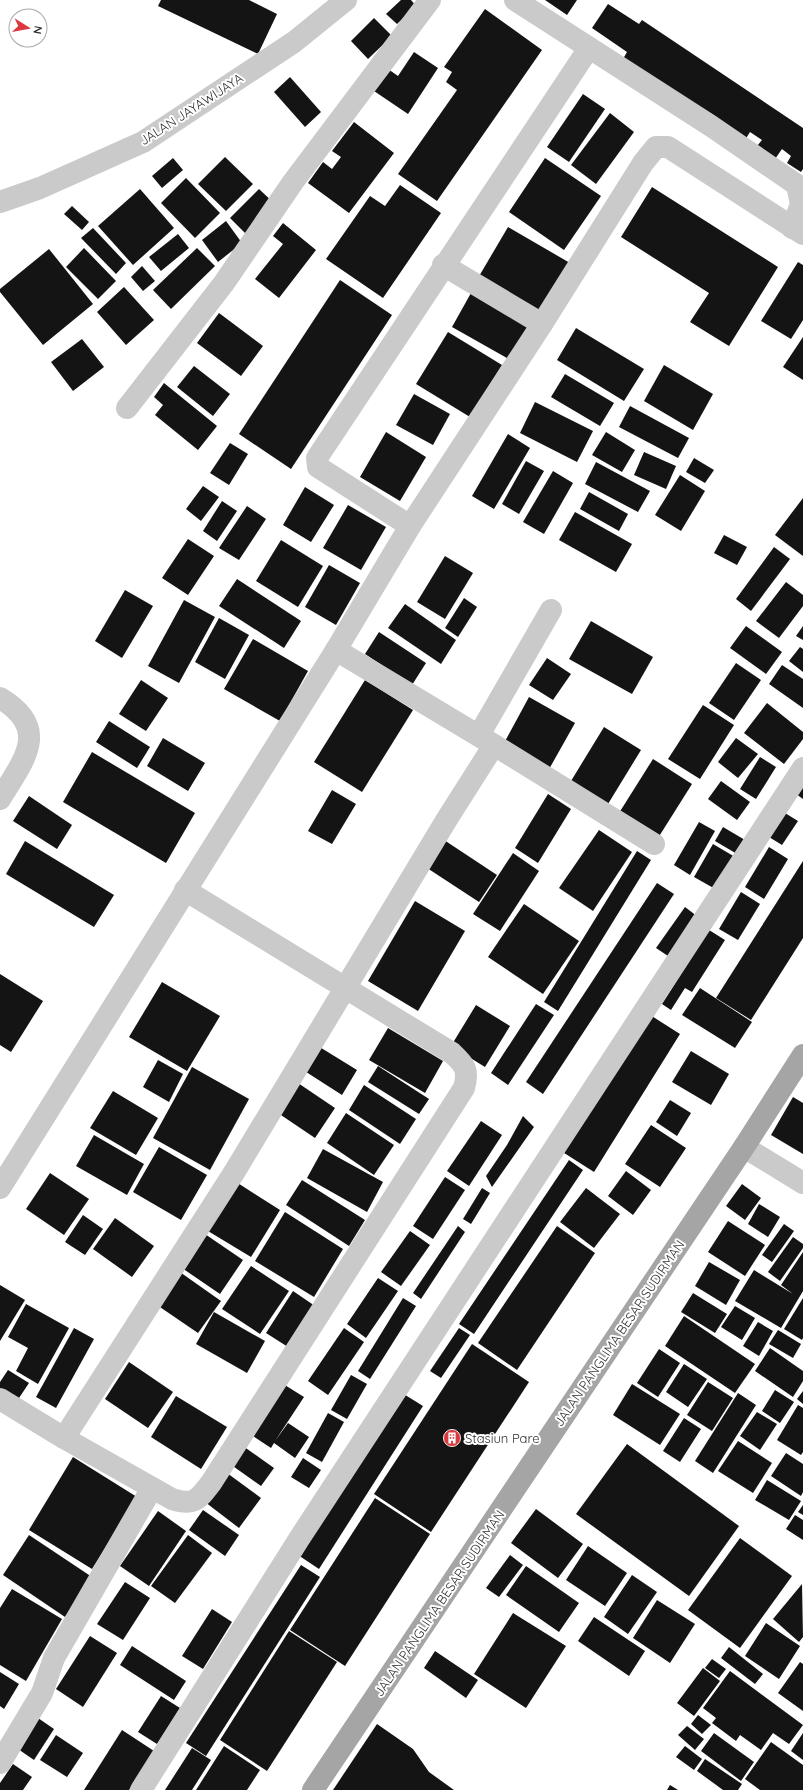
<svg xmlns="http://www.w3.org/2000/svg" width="803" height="1790" font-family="Quicksand,sans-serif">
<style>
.building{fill:#141414}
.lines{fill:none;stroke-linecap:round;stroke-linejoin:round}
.minor{stroke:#cacaca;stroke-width:22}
.tertiary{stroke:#cacaca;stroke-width:22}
.primary{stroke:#a5a5a5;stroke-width:22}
.labels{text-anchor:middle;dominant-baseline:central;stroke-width:4;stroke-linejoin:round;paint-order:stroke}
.street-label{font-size:13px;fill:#2d2d2d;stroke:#fff}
.poi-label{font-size:13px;fill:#2d2d2d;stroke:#fff;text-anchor:start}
</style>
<rect width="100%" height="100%" fill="#fff"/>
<g class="building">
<path d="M161,0H249L277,14L258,54L158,6Z"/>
<path d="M401,0H411L416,6L397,24L386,14Z"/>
<path d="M545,0H577L567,15Z"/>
<path d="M608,4L639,24L642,20L803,128V169L801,172L787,163L791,156L782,149L775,159L757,146L762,140L750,132L745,140L623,59L627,52L592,28Z"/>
<path d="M485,9L542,50L437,201L398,174L457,90L446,82L452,72L444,67Z"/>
<path d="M374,18L392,36L368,59L351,41Z"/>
<path d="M414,52L438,68L408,114L374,91L388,69L398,76Z"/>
<path d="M290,77L321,112L305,127L274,92Z"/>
<path d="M583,94L605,109L569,162L547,147Z"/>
<path d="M610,113L634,132L596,184L571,165Z"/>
<path d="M354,122L394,153L349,213L308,183L323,162L332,169L341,157L332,151Z"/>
<path d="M225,157L253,184L226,211L198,184Z"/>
<path d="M173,158L183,170L162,188L152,176Z"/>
<path d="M545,158L601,196L564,250L509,212Z"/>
<path d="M186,178L220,213L195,238L161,203Z"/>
<path d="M400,185L441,213L383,298L326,259L370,196L385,206Z"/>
<path d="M652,187L778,267L729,346L690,322L709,293L621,237Z"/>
<path d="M140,189L174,228L133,265L98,226Z"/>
<path d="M259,189L276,205L246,234L230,218Z"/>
<path d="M72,206L89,222L82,230L64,214Z"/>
<path d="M226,221L242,243L218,262L202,240Z"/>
<path d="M283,223L316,250L279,298L255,279L283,244L273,236Z"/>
<path d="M508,227L570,263L540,315L478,278Z"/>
<path d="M93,228L126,263L116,274L81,238Z"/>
<path d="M178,234L189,248L161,271L149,257Z"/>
<path d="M84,248L116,281L98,299L66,267Z"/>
<path d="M197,248L215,266L171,309L153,290Z"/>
<path d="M49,249L93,304L43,345L0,292V289Z"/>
<path d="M798,262L803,265V320L791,339L761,321Z"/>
<path d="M142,266L155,281L143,291L131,277Z"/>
<path d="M340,280L392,315L291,469L239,434Z"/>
<path d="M124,287L154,320L126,345L97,312Z"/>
<path d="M471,293L533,327L514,362L452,327Z"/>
<path d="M219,313L263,346L241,376L197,343Z"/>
<path d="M576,328L644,369L624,401L557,360Z"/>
<path d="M448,332L502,365L470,417L416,384Z"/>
<path d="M803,337V380L783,367Z"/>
<path d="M82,339L104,367L73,391L51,362Z"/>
<path d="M664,365L713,394L693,430L644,401Z"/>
<path d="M194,366L230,394L213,416L177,387Z"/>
<path d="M565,374L614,403L600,426L551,397Z"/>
<path d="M164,383L217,426L198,450L155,415L163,405L154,397Z"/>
<path d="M414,394L450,414L433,445L396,425Z"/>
<path d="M535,402L593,431L577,462L520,433Z"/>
<path d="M630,406L689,438L678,458L619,427Z"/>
<path d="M386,432L426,457L400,501L360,477Z"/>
<path d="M606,432L635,450L622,472L592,455Z"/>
<path d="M508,434L530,448L494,509L472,496Z"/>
<path d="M230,443L248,454L229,485L210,473Z"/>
<path d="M644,452L676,466L666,489L634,475Z"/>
<path d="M694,458L714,470L705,483L686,472Z"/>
<path d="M526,461L544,471L519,514L502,504Z"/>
<path d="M596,462L650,491L638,512L585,484Z"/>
<path d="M553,471L573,483L544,534L523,522Z"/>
<path d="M680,475L705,491L681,531L655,515Z"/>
<path d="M203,486L219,497L201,521L186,509Z"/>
<path d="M305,487L334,505L311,542L283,525Z"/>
<path d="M589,492L628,514L619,531L580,509Z"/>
<path d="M803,498V556L775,535Z"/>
<path d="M222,501L237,511L217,541L203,531Z"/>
<path d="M348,505L386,527L361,570L323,548Z"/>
<path d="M247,506L266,519L239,560L219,548Z"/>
<path d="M575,512L632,544L616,572L559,540Z"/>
<path d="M724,535L747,547L737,565L714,553Z"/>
<path d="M188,539L214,556L188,595L162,578Z"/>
<path d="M281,540L323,566L298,607L256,581Z"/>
<path d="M774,547L790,559L751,611L736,599Z"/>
<path d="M445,556L473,573L445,619L417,602Z"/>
<path d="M329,565L360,583L336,625L305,607Z"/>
<path d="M237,579L301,621L284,648L219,606Z"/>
<path d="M786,582L803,595V606L779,638L756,621Z"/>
<path d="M125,590L153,606L122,658L95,641Z"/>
<path d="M464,598L477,607L458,637L445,628Z"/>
<path d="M184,600L215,617L179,683L148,666Z"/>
<path d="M405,604L456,640L441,664L388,628Z"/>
<path d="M219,618L249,635L225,679L195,662Z"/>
<path d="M591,621L653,657L632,694L569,659Z"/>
<path d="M746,626L782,652L766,674L730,648Z"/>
<path d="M803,626V640L796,636Z"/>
<path d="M379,632L426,663L412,685L365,654Z"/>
<path d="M253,639L308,671L280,721L224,689Z"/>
<path d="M800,647L803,649V672L789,661Z"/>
<path d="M547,658L571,674L553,700L529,685Z"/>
<path d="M736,663L761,680L734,720L709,703Z"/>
<path d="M782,665L803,679V708L769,684Z"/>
<path d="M141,680L168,698L146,731L119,714Z"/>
<path d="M365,680L413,710L362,792L314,762Z"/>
<path d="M529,697L575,723L548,771L503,745Z"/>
<path d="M767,703L803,732V739L784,764L744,733Z"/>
<path d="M703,705L734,725L700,779L668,759Z"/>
<path d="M109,721L150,747L137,768L96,742Z"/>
<path d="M604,727L641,750L608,804L571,781Z"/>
<path d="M163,738L205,763L188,791L147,766Z"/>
<path d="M736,738L758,754L738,778L718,762Z"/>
<path d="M92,752L195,813L166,863L63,802Z"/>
<path d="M760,757L776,767L756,799L740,789Z"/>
<path d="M653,759L692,784L658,838L619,813Z"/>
<path d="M721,781L750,802L737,820L708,799Z"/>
<path d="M803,783V799L796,794Z"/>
<path d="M332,790L356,804L332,844L308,831Z"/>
<path d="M548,794L571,809L538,863L515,848Z"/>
<path d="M29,796L72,825L57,849L13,821Z"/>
<path d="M785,813L798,821L782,845L769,837Z"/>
<path d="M699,822L715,831L690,875L674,865Z"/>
<path d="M723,827L745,840L737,854L715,841Z"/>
<path d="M599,830L632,852L593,911L559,888Z"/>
<path d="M441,838L497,875L479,902L424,866Z"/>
<path d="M25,841L114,895L94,927L6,874Z"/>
<path d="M713,844L735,857L717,890L694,877Z"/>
<path d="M769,847L788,859L764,899L745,887Z"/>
<path d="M637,851L651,860L558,1011L544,1002Z"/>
<path d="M513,853L539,871L500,931L473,914Z"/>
<path d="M803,861V938L751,1020L716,998Z"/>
<path d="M657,883L674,894L543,1094L526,1082Z"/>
<path d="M741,892L760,904L738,940L719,929Z"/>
<path d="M415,901L465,931L418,1011L368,981Z"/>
<path d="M524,904L579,941L543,994L488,957Z"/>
<path d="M685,907L702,920L674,960L656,948Z"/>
<path d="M709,930L725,940L692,992L685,988L671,1010L662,1004Z"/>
<path d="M0,974L43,1001L11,1052L0,1045Z"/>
<path d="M162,982L220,1016L187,1071L129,1037Z"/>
<path d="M700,988L752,1022L735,1048L682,1015Z"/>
<path d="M536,1004L554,1015L508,1085L491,1073Z"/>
<path d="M476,1005L510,1026L485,1067L451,1046Z"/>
<path d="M647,1013L680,1034L594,1172L561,1151Z"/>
<path d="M388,1028L443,1061L425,1093L369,1060Z"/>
<path d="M318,1046L357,1070L342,1095L303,1070Z"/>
<path d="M691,1051L729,1074L711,1105L672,1082Z"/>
<path d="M158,1060L183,1074L169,1102L143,1087Z"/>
<path d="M378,1066L429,1099L419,1114L368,1082Z"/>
<path d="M192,1067L249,1099L210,1170L153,1138Z"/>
<path d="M295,1081L335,1108L315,1138L275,1111Z"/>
<path d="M364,1085L416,1119L400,1144L349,1110Z"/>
<path d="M113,1091L158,1118L136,1155L90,1128Z"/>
<path d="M793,1097L803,1103V1154L771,1135Z"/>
<path d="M670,1100L691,1113L677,1136L656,1122Z"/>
<path d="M346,1113L394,1145L374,1175L327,1143Z"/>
<path d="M523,1116L534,1127L492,1187L486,1176L507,1145Z"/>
<path d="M481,1121L502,1135L469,1186L447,1171Z"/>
<path d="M651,1125L686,1148L660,1187L625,1164Z"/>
<path d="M94,1135L144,1164L127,1195L76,1166Z"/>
<path d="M159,1147L207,1175L181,1220L133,1192Z"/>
<path d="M323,1149L383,1182L367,1212L307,1178Z"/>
<path d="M569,1160L583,1170L474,1334L459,1324Z"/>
<path d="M626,1171L651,1190L633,1215L608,1196Z"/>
<path d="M50,1173L89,1199L64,1235L26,1209Z"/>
<path d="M445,1177L465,1190L433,1239L413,1226Z"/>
<path d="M233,1180L280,1210L251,1257L203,1228Z"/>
<path d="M302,1180L365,1220L349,1246L286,1205Z"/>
<path d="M742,1184L761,1198L745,1220L726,1206Z"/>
<path d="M482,1188L490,1193L471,1224L463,1219Z"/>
<path d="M586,1188L620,1214L594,1248L560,1222Z"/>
<path d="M759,1204L780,1217L768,1237L748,1224Z"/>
<path d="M285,1212L343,1249L314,1297L255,1261Z"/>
<path d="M83,1215L103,1229L85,1255L65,1242Z"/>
<path d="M115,1218L154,1246L132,1277L93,1249Z"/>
<path d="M728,1221L765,1245L745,1276L708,1252Z"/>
<path d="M784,1224L794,1231L772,1262L762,1255Z"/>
<path d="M458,1226L465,1232L421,1299L413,1293Z"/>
<path d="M557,1226L595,1253L517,1370L478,1343Z"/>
<path d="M410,1231L430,1245L401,1286L381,1272Z"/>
<path d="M202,1232L243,1260L220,1294L179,1266Z"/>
<path d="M793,1237L803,1244V1248L780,1281L768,1272Z"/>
<path d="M803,1252V1291L781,1328L735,1301L754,1270L793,1294L781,1285Z"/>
<path d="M709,1262L740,1280L726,1305L695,1286Z"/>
<path d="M251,1266L289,1291L260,1334L222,1309Z"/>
<path d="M177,1270L221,1301L198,1333L154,1303Z"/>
<path d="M378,1278L398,1291L366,1338L347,1324Z"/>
<path d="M0,1285L25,1300L0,1341Z"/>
<path d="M293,1291L315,1306L288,1347L266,1333Z"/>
<path d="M693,1293L727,1314L715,1333L681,1312Z"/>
<path d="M403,1298L416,1306L370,1379L358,1371Z"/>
<path d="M803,1298V1338L802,1340L784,1329Z"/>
<path d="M26,1304L69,1328L38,1384L16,1371L28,1348L8,1337Z"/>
<path d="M735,1306L755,1318L742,1340L721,1327Z"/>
<path d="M214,1312L265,1341L247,1373L196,1344Z"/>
<path d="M684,1316L755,1364L735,1393L665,1346Z"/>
<path d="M758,1322L773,1331L759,1356L743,1346Z"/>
<path d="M74,1328L94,1339L56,1408L36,1397Z"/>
<path d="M344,1328L364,1342L328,1395L308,1381Z"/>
<path d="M459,1328L470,1335L441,1378L430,1371Z"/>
<path d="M778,1330L801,1344L793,1358L769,1344Z"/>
<path d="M472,1344L529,1382L431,1532L374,1494Z"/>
<path d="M770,1348L803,1371V1381L793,1397L755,1371Z"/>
<path d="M659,1349L680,1363L658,1397L637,1383Z"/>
<path d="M129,1362L173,1392L148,1428L105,1399Z"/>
<path d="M684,1364L707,1379L688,1407L666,1392Z"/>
<path d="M8,1370L29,1383L15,1404L0,1395V1382Z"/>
<path d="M351,1375L367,1384L347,1419L331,1410Z"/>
<path d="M280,1382L304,1397L275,1441L288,1423L309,1437L295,1458L274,1443L271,1448L247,1432Z"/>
<path d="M708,1382L733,1398L712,1431L687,1415Z"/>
<path d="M632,1384L680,1414L660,1445L613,1415Z"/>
<path d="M775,1390L794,1402L780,1423L762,1411Z"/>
<path d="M803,1391V1404L797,1399Z"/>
<path d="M402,1393L423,1406L319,1569L298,1555Z"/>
<path d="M738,1393L756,1405L713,1473L695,1461Z"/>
<path d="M176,1396L227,1427L201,1469L151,1437Z"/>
<path d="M798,1405L803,1408V1452L801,1455L777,1440Z"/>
<path d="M757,1412L777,1424L760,1450L740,1436Z"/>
<path d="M328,1413L344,1422L322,1462L306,1453Z"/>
<path d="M684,1418L701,1429L680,1462L663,1451Z"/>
<path d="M738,1441L772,1463L753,1493L718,1471Z"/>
<path d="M627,1444L739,1526L689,1596L576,1514Z"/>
<path d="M243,1446L274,1468L261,1486L230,1464Z"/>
<path d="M786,1453L803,1464V1492L801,1496L771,1476Z"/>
<path d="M73,1457L137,1497L92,1569L29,1530Z"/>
<path d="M303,1458L321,1470L309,1488L291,1477Z"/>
<path d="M227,1473L261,1498L239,1528L205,1502Z"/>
<path d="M767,1480L801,1501L789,1520L755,1500Z"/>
<path d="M375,1498L430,1534L345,1666L290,1630Z"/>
<path d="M803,1505V1515L798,1512Z"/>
<path d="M536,1509L583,1544L558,1578L511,1543Z"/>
<path d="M203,1510L239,1535L225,1556L189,1530Z"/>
<path d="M158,1511L186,1531L149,1586L120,1566Z"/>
<path d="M795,1515L803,1520V1540L786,1529Z"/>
<path d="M29,1535L92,1577L65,1617L3,1575Z"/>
<path d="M188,1535L212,1553L175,1603L151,1586Z"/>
<path d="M740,1538L792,1576L740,1648L688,1610Z"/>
<path d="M588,1546L627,1573L605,1606L566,1580Z"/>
<path d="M510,1555L523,1565L499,1597L486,1588Z"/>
<path d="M301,1565L320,1577L206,1756L186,1743Z"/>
<path d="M526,1566L579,1603L559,1632L506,1595Z"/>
<path d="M632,1575L657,1592L628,1634L604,1617Z"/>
<path d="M125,1582L150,1598L123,1640L97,1624Z"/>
<path d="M802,1584L803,1637L799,1642L773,1619Z"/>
<path d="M12,1589L62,1619L26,1681L0,1665V1608Z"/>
<path d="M657,1600L695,1624L670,1663L633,1638Z"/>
<path d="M212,1609L232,1622L203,1669L182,1656Z"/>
<path d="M513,1613L566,1646L526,1708L474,1674Z"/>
<path d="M594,1617L645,1651L629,1676L578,1641Z"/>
<path d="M766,1623L800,1646L779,1679L745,1656Z"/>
<path d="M289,1631L337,1662L267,1771L220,1740Z"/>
<path d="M90,1636L117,1653L83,1707L56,1689Z"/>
<path d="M132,1646L186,1681L174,1700L120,1665Z"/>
<path d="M729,1647L763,1674L755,1684L721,1658Z"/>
<path d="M435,1651L478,1680L466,1698L424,1668Z"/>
<path d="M712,1659L726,1669L719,1678L705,1668Z"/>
<path d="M800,1662L803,1664V1711L778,1693Z"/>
<path d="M703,1668L720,1681L694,1716L677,1703Z"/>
<path d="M730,1671L803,1725L789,1744L773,1733L761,1750L740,1735L736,1741L712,1723L716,1718L703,1708Z"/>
<path d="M0,1672L19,1684L4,1709L0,1706Z"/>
<path d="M161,1696L180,1708L157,1744L138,1732Z"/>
<path d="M698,1715L711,1725L702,1734L691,1724Z"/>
<path d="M38,1718L54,1729L34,1760L18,1749Z"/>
<path d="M377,1724L413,1749L429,1772L454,1790H333Z"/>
<path d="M687,1726L704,1739L695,1750L678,1735Z"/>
<path d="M122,1730L154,1751L129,1790H84Z"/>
<path d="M714,1733L754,1762L741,1781L701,1751Z"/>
<path d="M803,1733V1760L791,1751Z"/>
<path d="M56,1735L83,1753L67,1777L40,1760Z"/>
<path d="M771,1742L803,1765V1790H760L745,1779Z"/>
<path d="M224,1746L260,1770L247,1790H196Z"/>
<path d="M685,1746L702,1759L694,1770L676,1757Z"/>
<path d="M192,1748L211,1760L192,1790H165Z"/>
<path d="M705,1759L742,1784L738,1790H723L697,1771Z"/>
<path d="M13,1764L32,1777L23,1790H0V1783Z"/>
<path d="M670,1785L678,1790H667Z"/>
</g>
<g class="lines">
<g class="minor">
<path d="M515,0L711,126L797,185L801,204L792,228"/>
<path d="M443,265L542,324"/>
<path d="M127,408L224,283L293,182L430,0"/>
<path d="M410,526L318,467L317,458L589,48"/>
<path d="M0,698C52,729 23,761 0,799"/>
<path d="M479,735L551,610"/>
<path d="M494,745L654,844"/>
<path d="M0,1188L336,650L410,526L542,324L643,163L656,147H668L803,234"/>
<path d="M0,1399L64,1438L172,1499C194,1506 198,1500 211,1483L464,1088C469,1070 465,1065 452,1053L185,890"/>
<path d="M64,1438L235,1171L447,819L494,745L336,650"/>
<path d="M0,1763L42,1693L54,1658L152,1488"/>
<path d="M141,1790L299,1539L803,768"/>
</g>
<g class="tertiary">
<path d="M0,202L40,188L143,142L294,42L346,0"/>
<path d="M744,1147L803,1183"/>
</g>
<path class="primary" d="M313,1790L744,1147L803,1055"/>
</g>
<defs>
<g id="building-disc" transform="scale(0.9)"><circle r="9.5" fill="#da393e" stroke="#fff"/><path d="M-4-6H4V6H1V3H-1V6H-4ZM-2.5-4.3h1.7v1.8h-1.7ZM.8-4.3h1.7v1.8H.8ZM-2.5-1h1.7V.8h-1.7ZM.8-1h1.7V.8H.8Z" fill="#fff"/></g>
</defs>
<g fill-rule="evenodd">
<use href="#building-disc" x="452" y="1438"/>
</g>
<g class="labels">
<g class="street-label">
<text transform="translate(191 109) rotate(-33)">JALAN JAYAWIJAYA</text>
<text transform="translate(619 1333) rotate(-56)">JALAN PANGLIMA BESAR SUDIRMAN</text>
<text transform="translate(439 1603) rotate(-56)">JALAN PANGLIMA BESAR SUDIRMAN</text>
</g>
<g class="poi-label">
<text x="465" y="1438">Stasiun Pare</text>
</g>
</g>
<g transform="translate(28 28) rotate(101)"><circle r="19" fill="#ffffff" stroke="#ababab"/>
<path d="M0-3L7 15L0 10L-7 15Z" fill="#da393e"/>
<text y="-6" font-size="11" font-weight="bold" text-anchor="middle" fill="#2d2d2d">N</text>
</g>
</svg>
